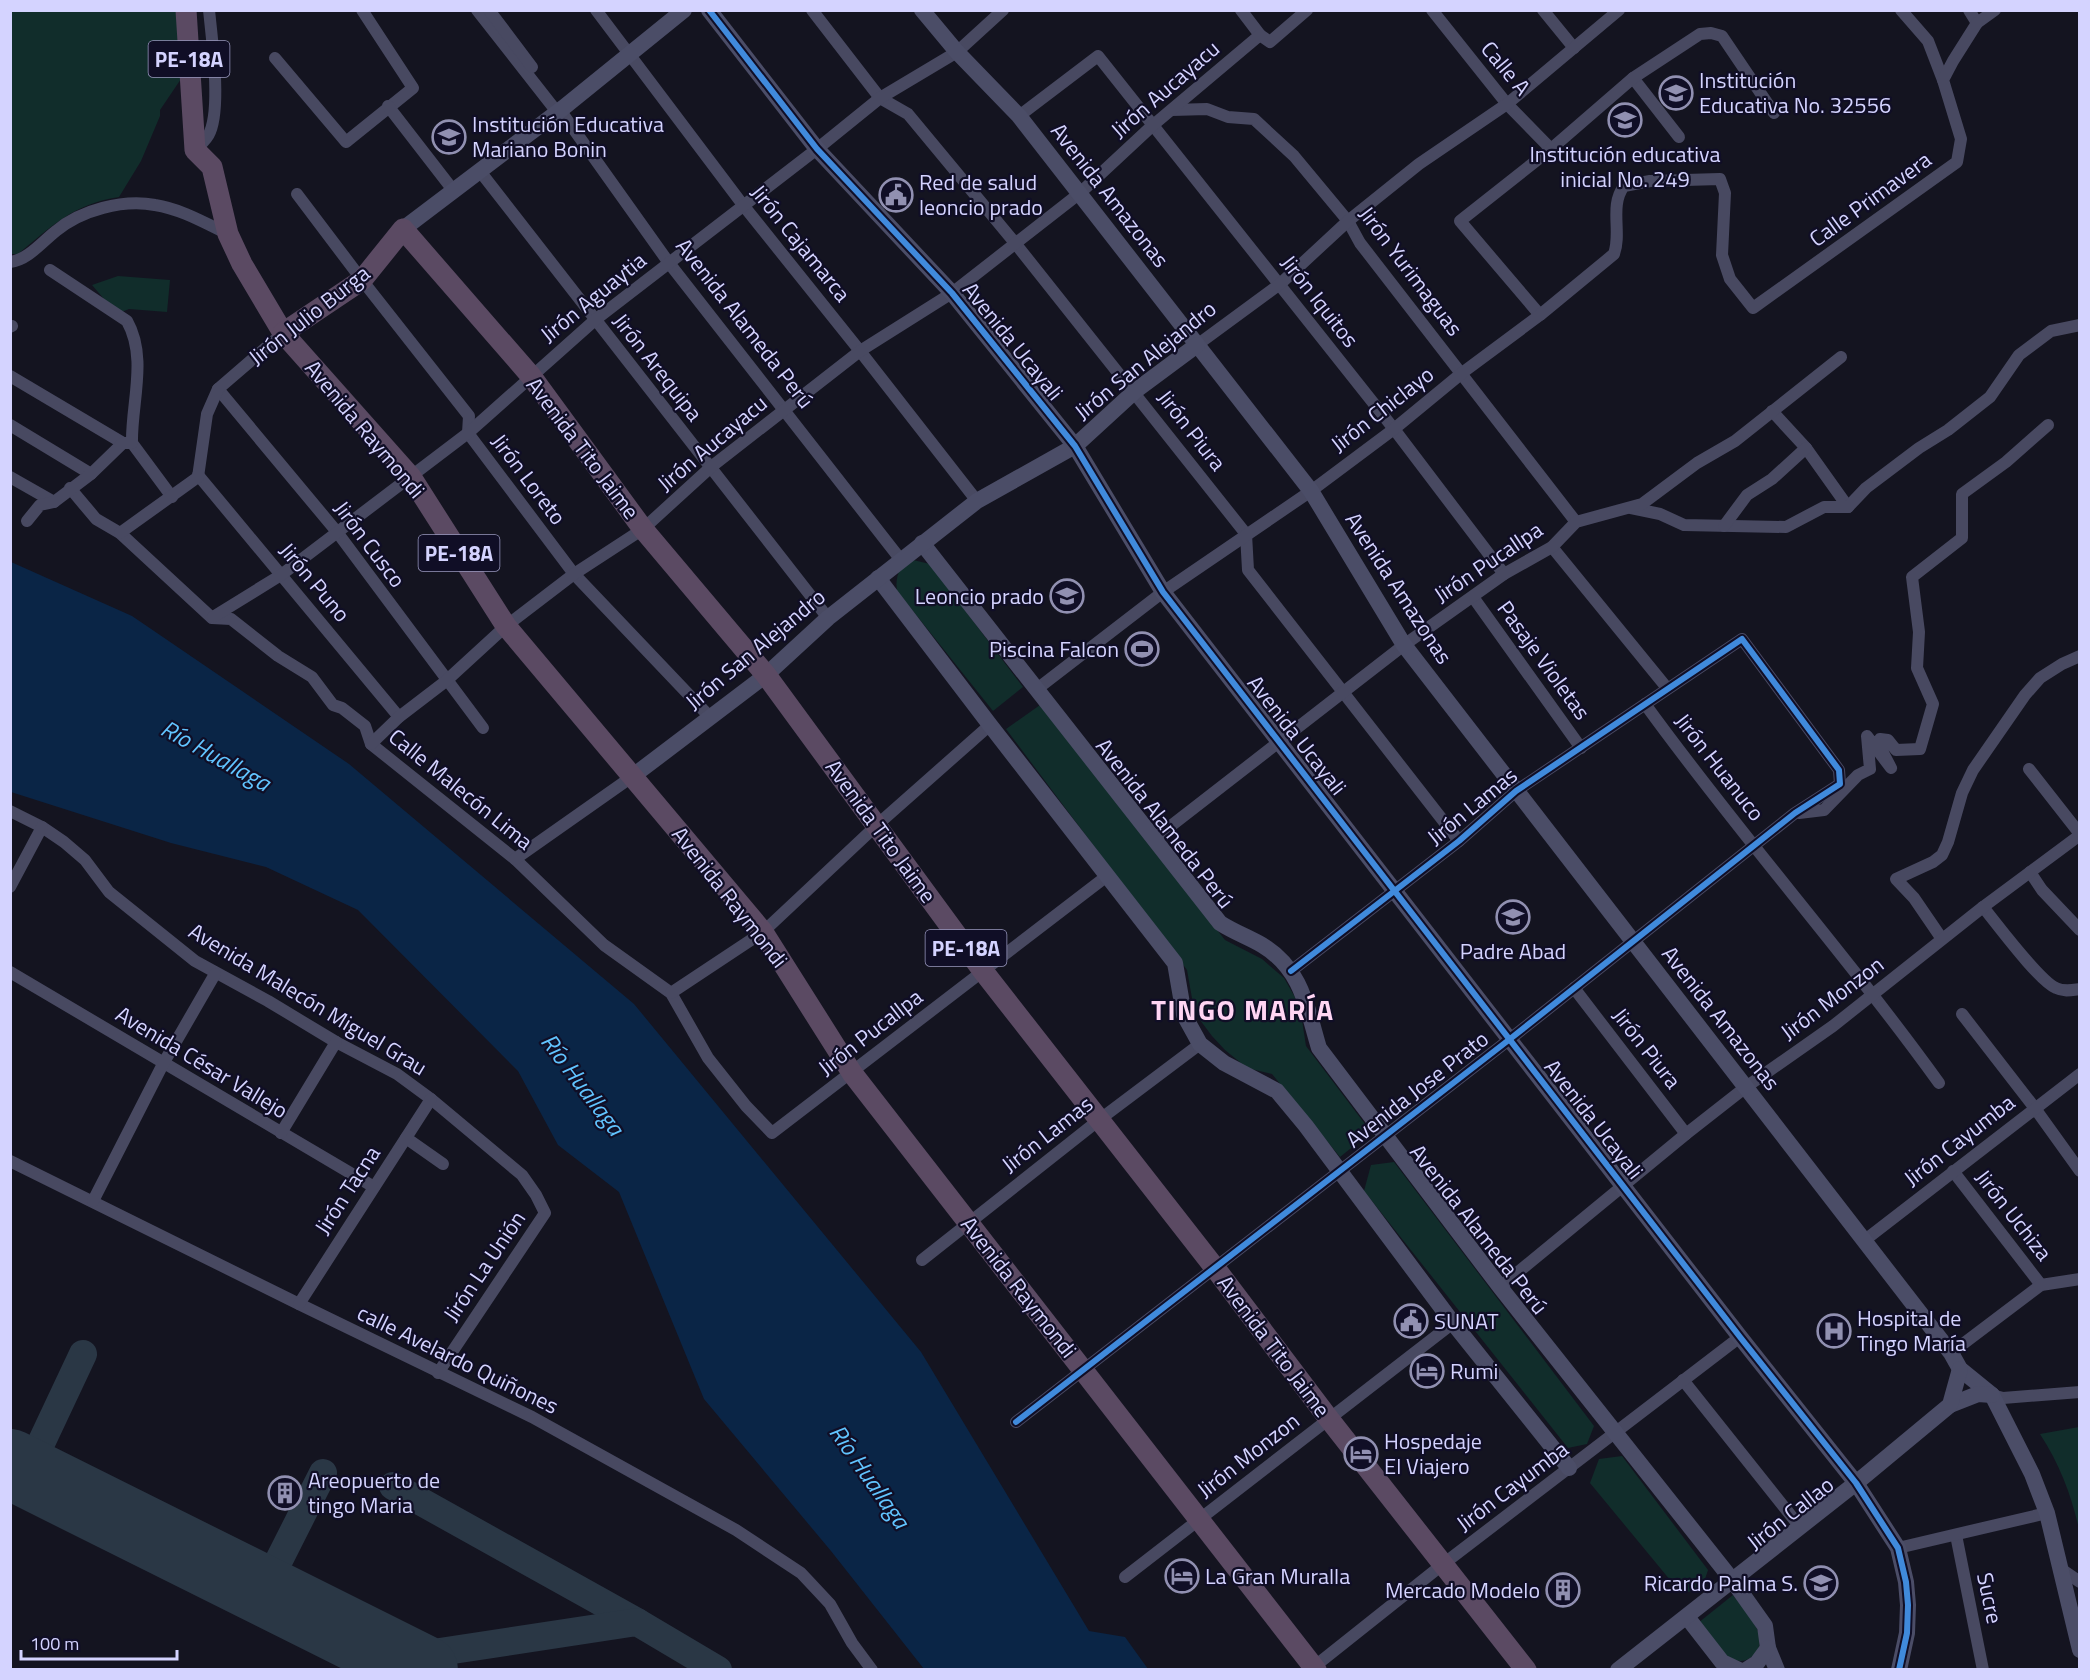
<svg xmlns="http://www.w3.org/2000/svg" width="2090" height="1680" font-family="'Titillium Web',sans-serif">
<style>
.green{fill:#112d2b}
.water{fill:#0a2546}
.lines{fill:none;stroke-linecap:round;stroke-linejoin:round}
.taxiway{stroke:#2a3745;stroke-width:28}
.runway{stroke:#2a3745;stroke-width:70}
.street{stroke:#484961;stroke-width:12}
.secondary{stroke:#4b4d67;stroke-width:16}
.highway{stroke:#5b4a63;stroke-width:21}
.cycleway-casing{stroke:#100e26;stroke-width:10}
.cycleway{stroke:#408adc;stroke-width:6}
.labels{text-anchor:middle;dominant-baseline:central;stroke-width:4.5;stroke-linejoin:round;paint-order:stroke}
.shield{fill:#100e26;stroke:#9998be;stroke-width:1.5}
.shield-label{font-size:21px;font-weight:bold;fill:#d4d3ff}
.street-label{font-size:22px;fill:#d4d3ff;stroke:#100e26}
.poi-label{font-size:22px;fill:#d4d3ff;stroke:#100e26;text-anchor:start}
.water-label{font-size:24px;font-style:italic;fill:#61c4ff;stroke:#100e26}
.district-label{font-size:28px;font-weight:bold;letter-spacing:1.5px;fill:#ffd5f3;stroke:#100e26}
</style>
<rect width="100%" height="100%" fill="#141420"/>
<g class="green">
<path d="M11,11H179L183,76L160,110V116L141,161L119,197C73,204 52,226 18,254H11Z"/>
<path d="M118,276L170,280L167,312L129,309L117,314L92,285Z"/>
<path d="M913,560L930,564L1023,687L993,711L897,591C895,576 899,565 913,560Z"/>
<path d="M1040,705L1225,940L1262,959L1284,978L1296,999L1302,1020L1306,1046L1371,1132L1340,1157L1272,1074L1247,1068L1225,1050L1212,1036L1200,1020L1193,1004L1187,970L1006,729Z"/>
<path d="M1394,1162L1594,1426L1587,1444L1568,1448L1364,1191L1371,1165Z"/>
<path d="M2079,1427H2080L2079,1529C2071,1494 2060,1465 2040,1434Z"/>
<path d="M1622,1456L1708,1570L1701,1591L1680,1592L1590,1483L1599,1459Z"/>
<path d="M1733,1595C1745,1612 1776,1640 1750,1658C1743,1663 1734,1661 1728,1657L1698,1623Z"/>
</g>
<g class="water">
<path d="M11,562L132,616L349,764L634,1004L921,1352L1089,1631L1125,1637L1148,1669H924L831,1551L704,1399L619,1192L558,1145L518,1071L358,910L266,867L171,843L11,792Z"/>
<path d="M1141,635L1156,653L1144,663L1129,644Z"/>
</g>
<g class="lines">
<g class="taxiway">
<path d="M27,1473L83,1354"/>
<path d="M393,1486L637,1622"/>
<path d="M264,1590L323,1473"/>
<path d="M400,1658L637,1622L718,1670"/>
</g>
<path class="runway" d="M10,1464L423,1670"/>
<g class="street">
<path d="M477,10L557,112"/>
<path d="M489,10L532,67"/>
<path d="M596,10L743,205L860,351L977,501"/>
<path d="M812,10L880,98L908,114L1015,243L1246,534L1248,570L1459,841"/>
<path d="M1241,10L1260,35"/>
<path d="M1432,10L1507,104L1551,149"/>
<path d="M1543,10L1574,48"/>
<path d="M1901,10L1928,41L1943,80"/>
<path d="M1969,10L1977,23"/>
<path d="M275,58L346,142L413,88L362,10"/>
<path d="M1633,78L1679,137"/>
<path d="M388,106L453,190"/>
<path d="M560,110L669,263L901,560"/>
<path d="M1172,110L1207,109L1228,117L1254,119L1294,156L1348,221L1360,243L1576,522"/>
<path d="M1019,116L1098,56L1394,429L1504,574"/>
<path d="M195,150C201,144 207,140 210,132C221,106 212,40 209,10"/>
<path d="M479,170L828,618"/>
<path d="M297,194L362,280L469,416L468,433L574,574L710,717"/>
<path d="M10,262C28,260 43,241 56,231C81,210 123,199 155,205C181,209 205,223 228,234"/>
<path d="M1540,315L1460,221L1551,149L1633,78L1700,34L1711,33L1722,36L1774,113"/>
<path d="M10,327L12,326"/>
<path d="M1197,345L1280,284L1348,221L1419,164L1507,104L1619,10"/>
<path d="M10,376L123,443"/>
<path d="M218,389L337,532L483,728"/>
<path d="M1772,411L1806,448L1848,507"/>
<path d="M10,425L91,474"/>
<path d="M132,443L172,497"/>
<path d="M198,475L399,717"/>
<path d="M10,477L54,502"/>
<path d="M70,488L96,519L120,533L212,618L231,619L278,656L312,677L333,705L342,708L365,726L371,744L515,859L604,945L671,993L708,1058L746,1106L772,1133L1107,876"/>
<path d="M1631,508L1660,514L1684,525L1786,527L1824,507H1848L1866,488L1919,448L1948,430L1990,397L2019,355L2051,331L2080,325"/>
<path d="M27,521L40,505L54,502L91,474L123,443H132C131,404 148,358 127,321L50,270"/>
<path d="M1724,526L1747,495L1772,479L1806,448"/>
<path d="M120,533L198,477L207,414L218,389L283,333"/>
<path d="M1552,547L1667,688"/>
<path d="M1473,597L1581,748"/>
<path d="M213,617L281,575L468,433L595,320L817,149L880,98L957,52L1003,10"/>
<path d="M1037,689L1163,592L1311,491L1394,429L1462,373L1540,315L1614,254C1622,232 1609,206 1624,186L1650,181L1720,179L1725,193L1722,255L1730,279L1753,308L1957,162L1961,139L1943,80L1953,61L1977,23L1995,10"/>
<path d="M1645,704C1739,834 1846,954 1939,1083"/>
<path d="M371,744L399,717L446,681L506,626L574,574L643,529L711,467L860,351L952,293L1080,193L1152,126L1260,35L1270,42L1307,10"/>
<path d="M2029,769L2080,834"/>
<path d="M10,811L42,827L64,842L85,860L109,892L195,961L268,1001L336,1042L397,1074L431,1099L522,1175L536,1195L545,1213L438,1373"/>
<path d="M1799,813L1824,810L1858,775L1870,769L1867,736L1891,768L1878,743L1880,739L1888,740L1896,750L1920,749L1933,704L1917,668L1919,632L1912,577L1962,538V494L2006,462L2048,425"/>
<path d="M1154,839L1404,645L1504,574L1552,547L1576,522L1642,504L1697,463L1735,441L1841,357"/>
<path d="M515,859L633,776"/>
<path d="M2030,872L2042,890L2080,930"/>
<path d="M10,887L42,827"/>
<path d="M1983,907C1997,924 2039,981 2056,988C2064,992 2072,990 2080,989"/>
<path d="M1942,939L1914,898L1896,879L1933,862L1942,855L1948,842L1962,793L1973,770L2025,695L2040,678L2062,664L2080,656"/>
<path d="M10,972L374,1187"/>
<path d="M1574,988L1686,1134"/>
<path d="M671,993L763,932L877,825L990,725"/>
<path d="M1962,1014L2034,1107L2080,1171"/>
<path d="M281,1133L336,1042"/>
<path d="M406,1138L443,1164"/>
<path d="M10,1161L299,1304L532,1417L736,1530L801,1573L816,1589L830,1604L852,1643L872,1670"/>
<path d="M1953,1171L2041,1285"/>
<path d="M93,1201L163,1064L215,974"/>
<path d="M1865,1240L2080,1074"/>
<path d="M922,1260L1099,1120L1200,1044"/>
<path d="M1500,1287L1686,1134L1746,1087L1833,1026L1983,907L2080,835"/>
<path d="M299,1304L431,1099"/>
<path d="M1951,1353L2041,1285L2080,1279"/>
<path d="M1683,1380L1800,1527"/>
<path d="M1992,1395L2003,1398L2080,1392"/>
<path d="M1016,1422L1510,1039L1795,813L1840,784L1839,770L1742,639L1516,791L1459,841L1291,971"/>
<path d="M1956,1535L1983,1670"/>
<path d="M1898,1548L2047,1513"/>
<path d="M2061,1569L2080,1582"/>
<path d="M1125,1577L1453,1323"/>
<path d="M1310,1670L1442,1565L1740,1337"/>
</g>
<g class="secondary">
<path d="M709,10L817,149L952,293L1075,446L1163,592L1740,1337L1856,1483L1898,1548L1906,1582L1908,1605L1907,1633L1899,1670"/>
<path d="M922,10L957,52L1019,116L1311,491L1404,645L1951,1353L1960,1369L1992,1395L2032,1474L2047,1513L2080,1650"/>
<path d="M403,229L563,108L684,10"/>
<path d="M922,543L1220,923C1234,932 1248,937 1262,945C1302,969 1307,1008 1319,1048L1500,1287L1733,1581L1765,1626L1768,1648L1777,1670"/>
<path d="M878,578L990,725L1175,963L1184,1015L1200,1044L1224,1063L1277,1091L1306,1126L1453,1323L1569,1468"/>
<path d="M633,776L766,675L828,618L977,501L1075,446L1135,391L1197,345"/>
<path d="M1950,1405L1978,1394L1992,1395"/>
<path d="M1687,1617L1722,1662L1739,1670"/>
<path d="M1618,1670L1856,1483L1950,1405L1960,1369"/>
<path d="M1746,1670L1757,1663L1768,1648"/>
</g>
<g class="highway">
<path d="M186,10L195,150L212,167L228,234L242,264L283,333L411,477L506,626L763,932L852,1073L1316,1670"/>
<path d="M283,333L362,280L403,229L531,376L643,529L766,675L983,971L1215,1268L1329,1419L1526,1670"/>
</g>
<g class="cycleway-casing">
<g id="cycleway">
<path d="M709,10L817,149L952,293L1075,446L1163,592L1740,1337L1856,1483L1898,1548L1906,1582L1908,1605L1907,1633L1899,1670"/>
<path d="M1016,1422L1510,1039L1795,813L1840,784L1839,770L1742,639L1516,791L1459,841L1291,971"/>
</g>
</g>
<use href="#cycleway" class="cycleway"/>
</g>
<defs>
<g id="school-ring" transform="scale(1.725)"><circle r="9.5" fill="#100e26" stroke="#9190b1" stroke-width="1.5"/><path d="M0-5L7-2L0 1L-7-2ZM-4 1L0 2.5L4 1V4Q0 6-4 4Z" fill="#9190b1"/></g>
<g id="civic-ring" transform="scale(1.725)"><circle r="9.5" fill="#100e26" stroke="#9190b1" stroke-width="1.5"/><path d="M-.6-6.5H3V-4.5H.6V-3L4-1V1h2V6H-6V1h2V-1L-.6-3ZM-1.2 2.5V6h2.4V2.5Z" fill="#9190b1"/></g>
<g id="stadium-ring" transform="scale(1.725)"><circle r="9.5" fill="#100e26" stroke="#9190b1" stroke-width="1.5"/><path d="M0-5a6.5 5 0 1 0 0 10a6.5 5 0 1 0 0-10ZM-3.5-1.8h7v3.6h-7Z" fill="#9190b1"/></g>
<g id="hospital-ring" transform="scale(1.725)"><circle r="9.5" fill="#100e26" stroke="#9190b1" stroke-width="1.5"/><path d="M-5-5h3v3.5h4V-5h3V5h-3V1.5h-4V5h-3Z" fill="#9190b1"/></g>
<g id="hotel-ring" transform="scale(1.725)"><circle r="9.5" fill="#100e26" stroke="#9190b1" stroke-width="1.5"/><path d="M-6-4.5h1.5V1H6V5H4.5V3h-9V5H-6ZM-4 0a1.8 1.8 0 1 1 3.6 0ZM.5 0V-2.5h3Q6-2.5 6 0Z" fill="#9190b1"/></g>
<g id="building-ring" transform="scale(1.725)"><circle r="9.5" fill="#100e26" stroke="#9190b1" stroke-width="1.5"/><path d="M-4-6H4V6H1V3H-1V6H-4ZM-2.5-4.3h1.7v1.8h-1.7ZM.8-4.3h1.7v1.8H.8ZM-2.5-1h1.7V.8h-1.7ZM.8-1h1.7V.8H.8Z" fill="#9190b1"/></g>
</defs>
<g fill-rule="evenodd">
<use href="#school-ring" x="1676" y="93"/>
<use href="#school-ring" x="1625" y="120"/>
<use href="#school-ring" x="449" y="137"/>
<use href="#civic-ring" x="896" y="195"/>
<use href="#school-ring" x="1067" y="596"/>
<use href="#stadium-ring" x="1142" y="649"/>
<use href="#school-ring" x="1513" y="917"/>
<use href="#civic-ring" x="1411" y="1321"/>
<use href="#hospital-ring" x="1834" y="1331"/>
<use href="#hotel-ring" x="1427" y="1371"/>
<use href="#hotel-ring" x="1361" y="1454"/>
<use href="#building-ring" x="285" y="1493"/>
<use href="#hotel-ring" x="1182" y="1576"/>
<use href="#school-ring" x="1821" y="1583"/>
<use href="#building-ring" x="1563" y="1590"/>
</g>
<g class="labels">
<g class="shield">
<rect x="148.5" y="41" width="81" height="36" rx="4.5"/>
<rect x="418.5" y="535" width="81" height="36" rx="4.5"/>
<rect x="925.5" y="930" width="81" height="36" rx="4.5"/>
</g>
<g class="shield-label">
<text x="189" y="59">PE-18A</text>
<text x="459" y="553">PE-18A</text>
<text x="966" y="948">PE-18A</text>
</g>
<g class="street-label">
<text transform="translate(1506 68) rotate(50)">Calle A</text>
<text transform="translate(1165 89) rotate(-41)">Jirón Aucayacu</text>
<text transform="translate(1110 195) rotate(52)">Avenida Amazonas</text>
<text transform="translate(1870 199) rotate(-36)">Calle Primavera</text>
<text transform="translate(801 243) rotate(51)">Jirón Cajamarca</text>
<text transform="translate(1411 271) rotate(53)">Jirón Yurimaguas</text>
<text transform="translate(593 297) rotate(-39)">Jirón Aguaytia</text>
<text transform="translate(1320 301) rotate(52)">Jirón Iquitos</text>
<text transform="translate(309 315) rotate(-38)">Jirón Julio Burga</text>
<text transform="translate(745 323) rotate(52)">Avenida Alameda Perú</text>
<text transform="translate(1013 341) rotate(51)">Avenida Ucayali</text>
<text transform="translate(1145 360) rotate(-39)">Jirón San Alejandro</text>
<text transform="translate(658 367) rotate(52)">Jirón Arequipa</text>
<text transform="translate(1382 409) rotate(-38)">Jirón Chiclayo</text>
<text transform="translate(365 429) rotate(50)">Avenida Raymondi</text>
<text transform="translate(1192 430) rotate(52)">Jirón Piura</text>
<text transform="translate(712 443) rotate(-40)">Jirón Aucayacu</text>
<text transform="translate(583 448) rotate(53)">Avenida Tito Jaime</text>
<text transform="translate(529 479) rotate(53)">Jirón Loreto</text>
<text transform="translate(370 544) rotate(53)">Jirón Cusco</text>
<text transform="translate(1488 562) rotate(-34)">Jirón Pucallpa</text>
<text transform="translate(315 582) rotate(50)">Jirón Puno</text>
<text transform="translate(1399 588) rotate(57)">Avenida Amazonas</text>
<text transform="translate(755 649) rotate(-40)">Jirón San Alejandro</text>
<text transform="translate(1544 660) rotate(54)">Pasaje Violetas</text>
<text transform="translate(1297 735) rotate(52)">Avenida Ucayali</text>
<text transform="translate(1720 767) rotate(52)">Jirón Huanuco</text>
<text transform="translate(461 789) rotate(39)">Calle Malecón Lima</text>
<text transform="translate(1472 806) rotate(-39)">Jirón Lamas</text>
<text transform="translate(1165 823) rotate(52)">Avenida Alameda Perú</text>
<text transform="translate(881 831) rotate(54)">Avenida Tito Jaime</text>
<text transform="translate(730 897) rotate(52)">Avenida Raymondi</text>
<text transform="translate(1832 998) rotate(-37)">Jirón Monzon</text>
<text transform="translate(308 999) rotate(31)">Avenida Malecón Miguel Grau</text>
<text transform="translate(1721 1018) rotate(52)">Avenida Amazonas</text>
<text transform="translate(870 1032) rotate(-38)">Jirón Pucallpa</text>
<text transform="translate(1647 1048) rotate(52)">Jirón Piura</text>
<text transform="translate(202 1062) rotate(31)">Avenida César Vallejo</text>
<text transform="translate(1417 1089) rotate(-38)">Avenida Jose Prato</text>
<text transform="translate(1594 1119) rotate(52)">Avenida Ucayali</text>
<text transform="translate(1047 1134) rotate(-38)">Jirón Lamas</text>
<text transform="translate(1959 1140) rotate(-38)">Jirón Cayumba</text>
<text transform="translate(347 1190) rotate(-57)">Jirón Tacna</text>
<text transform="translate(2014 1215) rotate(52)">Jirón Uchiza</text>
<text transform="translate(1479 1229) rotate(52)">Avenida Alameda Perú</text>
<text transform="translate(484 1266) rotate(-56)">Jirón La Unión</text>
<text transform="translate(1019 1287) rotate(52)">Avenida Raymondi</text>
<text transform="translate(1274 1346) rotate(53)">Avenida Tito Jaime</text>
<text transform="translate(458 1359) rotate(26)">calle Avelardo Quiñones</text>
<text transform="translate(1248 1455) rotate(-38)">Jirón Monzon</text>
<text transform="translate(1512 1486) rotate(-37)">Jirón Cayumba</text>
<text transform="translate(1790 1513) rotate(-38)">Jirón Callao</text>
<text transform="translate(1990 1598) rotate(78)">Sucre</text>
</g>
<g class="poi-label">
<text x="1699" y="80">Institución<tspan x="1699" dy="25">Educativa No. 32556</tspan></text>
<text x="472" y="124">Institución Educativa<tspan x="472" dy="25">Mariano Bonin</tspan></text>
<text x="1625" y="154" text-anchor="middle">Institución educativa<tspan x="1625" dy="25">inicial No. 249</tspan></text>
<text x="919" y="182">Red de salud<tspan x="919" dy="25">leoncio prado</tspan></text>
<text x="1044" y="596" text-anchor="end">Leoncio prado</text>
<text x="1119" y="649" text-anchor="end">Piscina Falcon</text>
<text x="1513" y="951" text-anchor="middle">Padre Abad</text>
<text x="1857" y="1318">Hospital de<tspan x="1857" dy="25">Tingo María</tspan></text>
<text x="1434" y="1321">SUNAT</text>
<text x="1450" y="1371">Rumi</text>
<text x="1384" y="1441">Hospedaje<tspan x="1384" dy="25">El Viajero</tspan></text>
<text x="308" y="1480">Areopuerto de<tspan x="308" dy="25">tingo Maria</tspan></text>
<text x="1205" y="1576">La Gran Muralla</text>
<text x="1798" y="1583" text-anchor="end">Ricardo Palma S.</text>
<text x="1540" y="1590" text-anchor="end">Mercado Modelo</text>
</g>
<g class="water-label">
<text transform="translate(216 755) rotate(29)">Río Huallaga</text>
<text transform="translate(583 1084) rotate(53)">Río Huallaga</text>
<text transform="translate(870 1476) rotate(55)">Río Huallaga</text>
</g>
<g class="district-label">
<text x="1243" y="1009">TINGO MARÍA</text>
</g>
</g>
<rect width="2090" height="1680" fill="none" stroke="#d4d3ff" stroke-width="24"/>
<path d="M21 1650v9h156v-9" fill="none" stroke="#d4d3ff" stroke-width="3"/>
<text x="30" y="1650" font-size="18" fill="#d4d3ff" stroke="#100e26" stroke-width="4.5" paint-order="stroke">100 m</text>
</svg>
